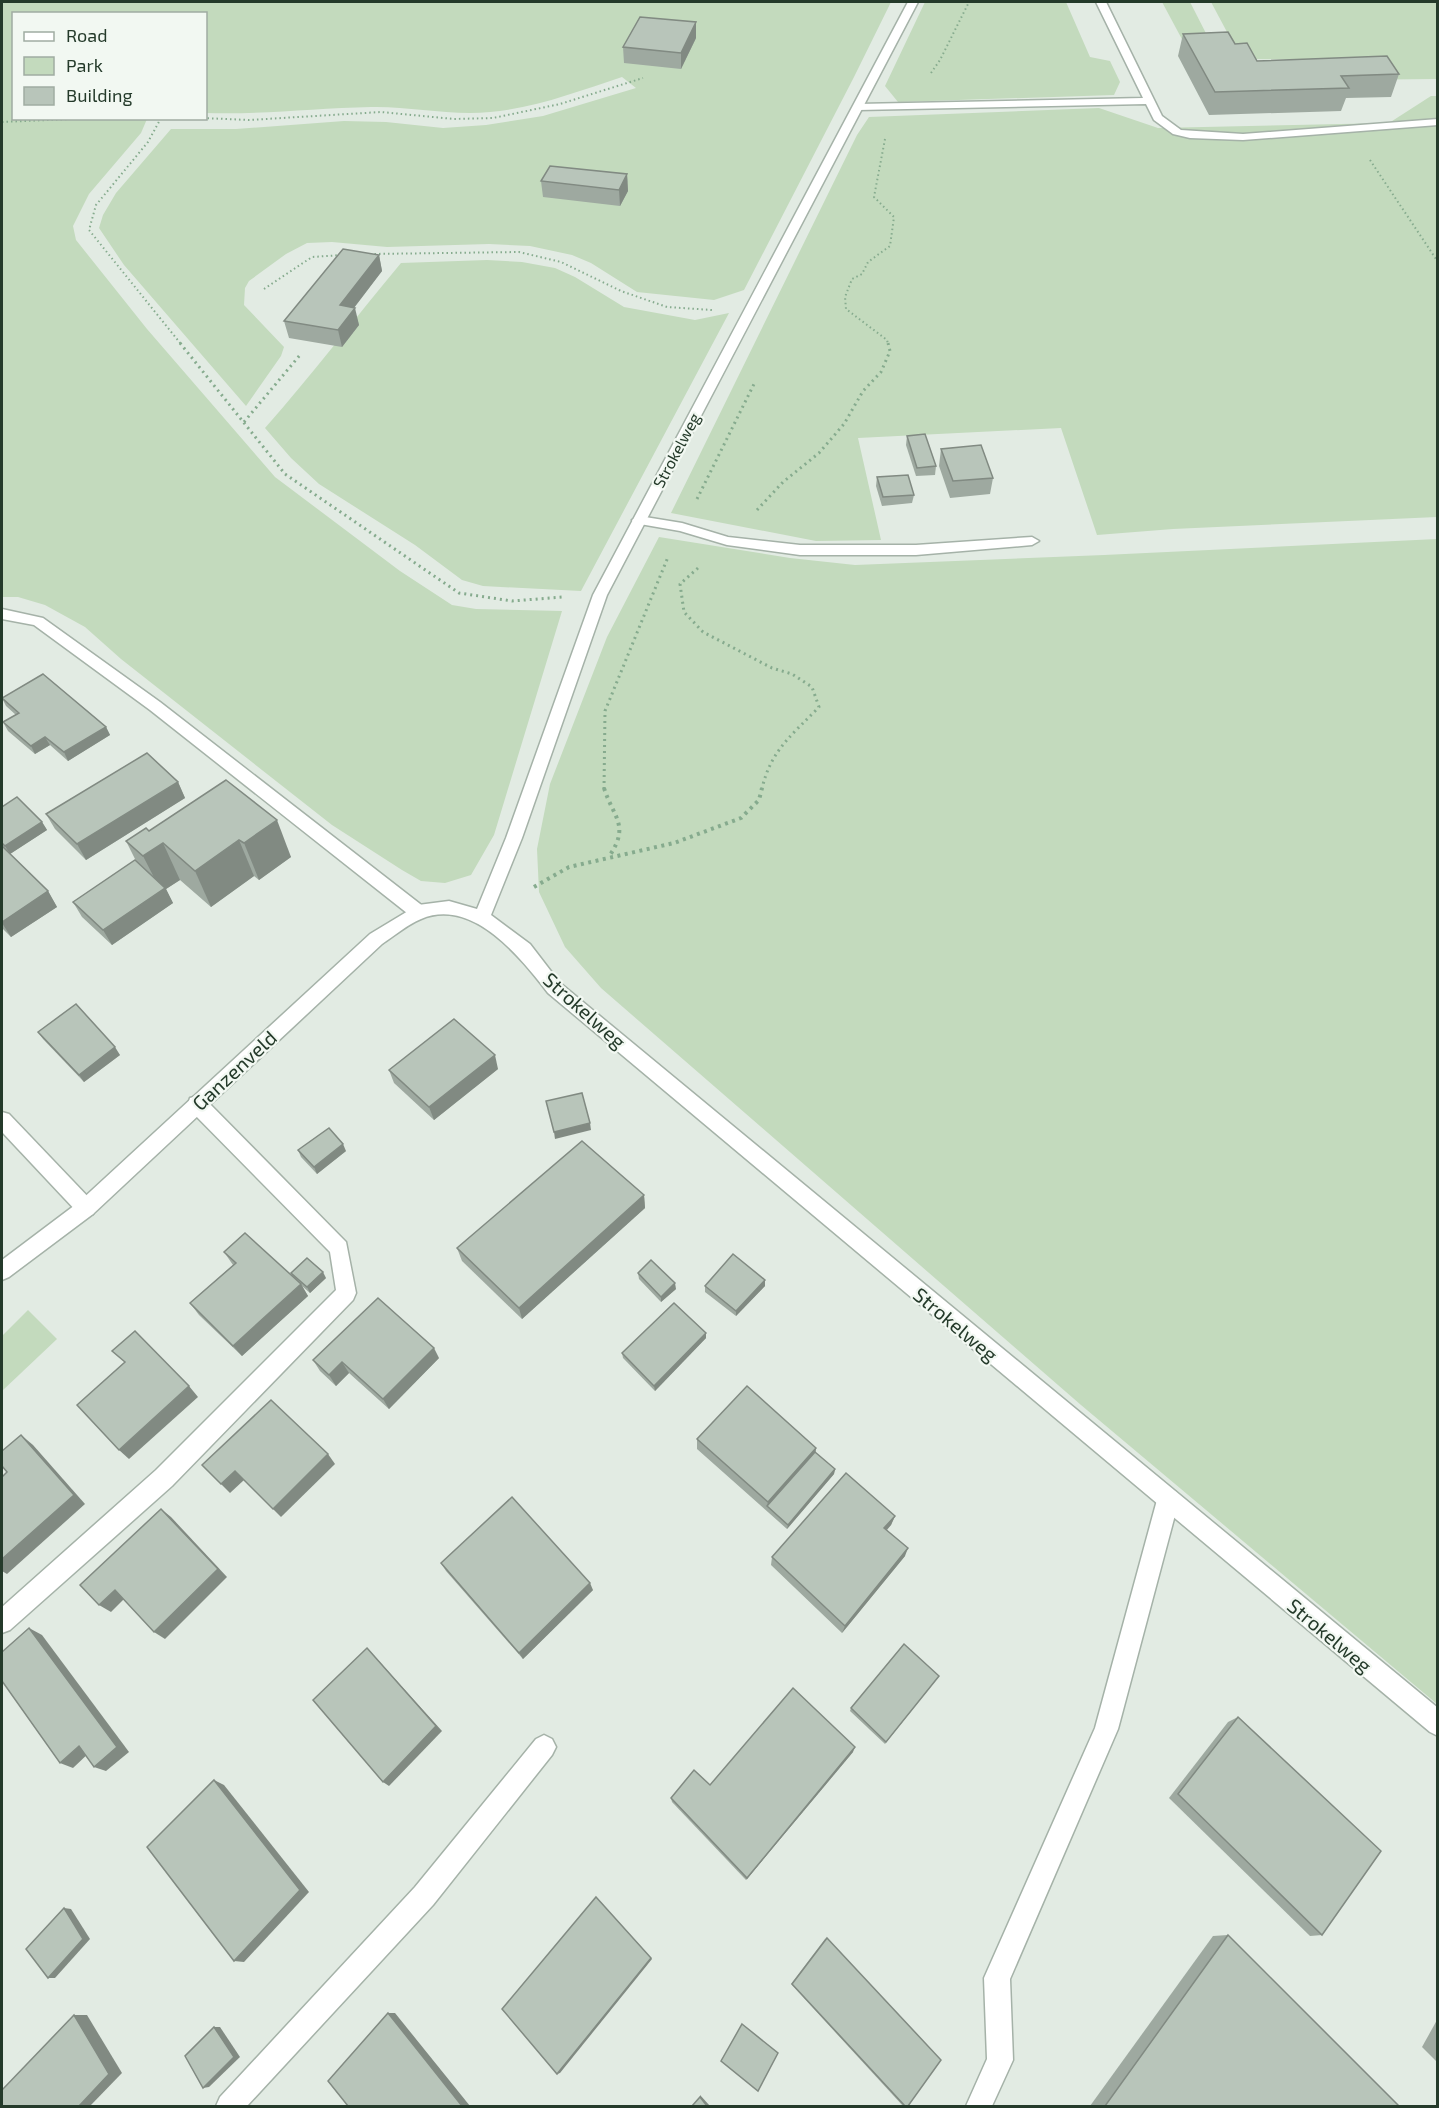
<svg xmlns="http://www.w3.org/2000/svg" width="1439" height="2108" font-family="'Exo 2',sans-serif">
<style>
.green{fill:#c3dabd}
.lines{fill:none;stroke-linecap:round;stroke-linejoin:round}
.lane-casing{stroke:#a5b2a8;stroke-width:3}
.street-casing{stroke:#a5b2a8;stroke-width:3}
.path-far2{stroke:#86ab8e;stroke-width:2;stroke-dasharray:1.5 3;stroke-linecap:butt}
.path-far1{stroke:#86ab8e;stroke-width:3;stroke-dasharray:2 4;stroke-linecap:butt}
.path{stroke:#86ab8e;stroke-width:4;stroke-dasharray:3 4.5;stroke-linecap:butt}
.lane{fill:#fff;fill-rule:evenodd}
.street{fill:#fff;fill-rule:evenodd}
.wall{fill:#9ea9a0}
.shaded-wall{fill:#818a82}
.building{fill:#b8c5ba;stroke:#818a82;stroke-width:1.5}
.labels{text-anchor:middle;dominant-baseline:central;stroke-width:4.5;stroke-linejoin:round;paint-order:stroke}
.far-street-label{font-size:16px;fill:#243a2a;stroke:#f2f8f2}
.street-label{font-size:20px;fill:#243a2a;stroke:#f2f8f2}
</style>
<rect width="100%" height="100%" fill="#e2ebe3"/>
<g class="green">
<path d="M2,2H891L854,77L744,290L714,300L637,292L591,263L572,255L530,246L489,244L387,247L332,242L307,243L286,254L249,281L245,288L244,305L284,347L281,356L246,406L124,265L99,228L103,215L116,193L171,129H236L344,121L386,122L443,128L486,125L543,116L636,88L622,77C579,91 536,108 490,112C450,116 410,106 371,107C315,108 261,115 206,113V14H14V118L147,119L141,133L89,194L73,226L76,240L147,329L275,477L400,571L452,605L476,609L562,611L494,835L471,875L445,883L421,881L402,870L332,825L121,659L85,627L45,605L18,597H2Z"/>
<path d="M925,2H1066L1090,57L1110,61L1120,82L1114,95L898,102L885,86Z"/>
<path d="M1162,2H1190L1214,49L1191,56Z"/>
<path d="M1211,2H1437V79L1338,80L1325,60L1253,59L1235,47Z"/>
<path d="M1431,96H1437V517L1173,529L1097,535L1061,428L858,438L881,540L816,541L671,513L857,135L869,117L1099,108L1158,128L1389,123Z"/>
<path d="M487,260L522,262L555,268L575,277L624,307L695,320L729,313L581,591L483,586L462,580L415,545L319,484L291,458L265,428C312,375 355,318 401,263Z"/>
<path d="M659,537L790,558L855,565L1104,555L1437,539V1704L1081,1405L601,988L565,947L539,892L537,849L550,784L607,637Z"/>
<path d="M28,1310L57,1339L2,1391V1336Z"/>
</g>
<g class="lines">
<g class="lane-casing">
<g id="lane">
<path d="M1096,2H1106L1162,116L1181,130L1243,134L1438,119V125L1243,140L1190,138L1173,134L1154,120L1146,104L858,110L853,107L858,104L1143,98Z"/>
<path d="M639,516L682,523L728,537L800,545H916L1032,537L1039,541L1032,545L916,555H800L727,545L680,531L634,523L632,520Z"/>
<path d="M2,609L43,618L160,702L424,907L426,912L424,917L418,919L412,917L150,710L34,625L2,619Z"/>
<path d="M197,1096L204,1098L346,1242L356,1293L353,1300L172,1486L10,1630L2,1633V1607L156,1470L336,1290L330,1252L190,1110L188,1104L190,1098Z"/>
<path d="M2,1112L9,1114L93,1202L96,1208L93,1214L86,1217L79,1214L2,1132Z"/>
<path d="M1168,1489L1176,1492L1179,1500L1118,1729L1010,1979L1013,2060L992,2106H966L987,2059L984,1978L1095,1728L1157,1500L1160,1492Z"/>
<path d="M544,1735L552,1739L556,1747L552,1755L433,1905L247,2106H216L220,2097L415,1887L536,1739Z"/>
</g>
</g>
<g class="street-casing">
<path id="street" d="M908,2H918L607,595L522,838L491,915L530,944L560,983L1438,1708V1736L1430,1732L548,993C521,958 473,897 421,919C408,924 394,936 382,944L93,1214L9,1277L2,1280V1260L79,1202L370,934L418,905L449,901L477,909L506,838L593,595Z"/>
</g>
<g class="path-far2">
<path d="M931,73L940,60L969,2"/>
<path d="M161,118L148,142L96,205L89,230L181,344"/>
<path d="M203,118L249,120L381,112L454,119L493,118L560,104L643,78"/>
<path d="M2,122L94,118"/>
<path d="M885,139L874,197L894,217L890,246L868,262L862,274L852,279L845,297L846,309L887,340L888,344"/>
<path d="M1370,160L1438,262"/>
<path d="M370,254L519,252L561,262L621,291L667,307L712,310"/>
<path d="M264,289L312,257L342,255"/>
</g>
<g class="path-far1">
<path d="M180,343L285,474L459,593L512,601L563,597"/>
<path d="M244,422L300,355"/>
<path d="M697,499L755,382"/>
<path d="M757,510L783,482L819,453L844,424L863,391L881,372L890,351L888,343"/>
<path d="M698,568L680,584L684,612L703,632L772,668L792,674L812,687L819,707C793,734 770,751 762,789"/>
<path d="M604,789L605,711L668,557"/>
</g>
<g class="path">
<path d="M604,788C613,817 630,825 610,855"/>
<path d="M534,887L569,867L674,843L741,818L759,800L762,788"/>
</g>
<use href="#lane" class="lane"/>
<use href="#street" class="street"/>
</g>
<g class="wall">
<path d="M1183,34L1235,44L1257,61L1399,74L1391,97L1346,98L1341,111L1209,115L1178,56Z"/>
<path d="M696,38L681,69L624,63L623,47Z"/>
<path d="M627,174L628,191L620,206L543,197L541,181Z"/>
<path d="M379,255L382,271L354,308L359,325L342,347L289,338L284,321Z"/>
<path d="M907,436L936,466L935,475L916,476L906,445Z"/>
<path d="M941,449L993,478L990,494L950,498L939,466Z"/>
<path d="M877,477L914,495L912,503L882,506L876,486Z"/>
<path d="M2,698L106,727L110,735L68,761L50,745L35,754L8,731L3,722L16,715L6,706Z"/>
<path d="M226,780L291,857L259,880L254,876L211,907L180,880L166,889L173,903L112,945L82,917L73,902L136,861L126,841L149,831Z"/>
<path d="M178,782L185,798L86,860L55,829L46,814Z"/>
<path d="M2,807L42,822L47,830L10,854L48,891L57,907L11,937L2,928Z"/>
<path d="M38,1032L120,1055L84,1082L43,1039Z"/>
<path d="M498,1069L434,1120L394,1083L389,1070Z"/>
<path d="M298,1150L346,1151L317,1174L301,1157Z"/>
<path d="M644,1195L645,1208L522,1319L462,1261L457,1248Z"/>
<path d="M224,1252L292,1277L291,1273L326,1278L310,1293L302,1286L308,1296L242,1356L199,1315L190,1303L233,1265Z"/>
<path d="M638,1273L676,1289L661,1302L639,1279Z"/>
<path d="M705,1286H765L736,1316L705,1292Z"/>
<path d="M706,1333V1338L655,1391L623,1358L622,1353Z"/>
<path d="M439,1358L389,1409L349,1373L336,1386L320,1371L313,1360Z"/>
<path d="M697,1439L816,1448L815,1452L835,1469L834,1474L787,1529L697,1449Z"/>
<path d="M895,1516L891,1525L887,1530L905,1556L842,1633L771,1565L772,1557Z"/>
<path d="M441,1563L593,1590L523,1659L446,1571Z"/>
<path d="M939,1676L885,1744L850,1711L851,1708Z"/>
<path d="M1238,1717L1322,1935L1310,1936L1169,1798L1228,1722Z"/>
<path d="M853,1752L746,1880L672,1802L671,1798L710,1785Z"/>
<path d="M1228,1935L1397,2106H1090L1213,1936Z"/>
<path d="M827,1938L908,2106H903L791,1984L825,1939Z"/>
<path d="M1437,2020V2062L1422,2047Z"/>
</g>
<g class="shaded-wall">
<path d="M696,22V38L681,69V53Z"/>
<path d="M627,174L628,191L620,206L619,190Z"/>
<path d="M379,255L382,271L343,322L340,305Z"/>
<path d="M355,308L359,325L342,347L338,330Z"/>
<path d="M106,727L110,735L68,761L64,752Z"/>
<path d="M45,737L50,745L35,754L31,746Z"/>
<path d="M178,782L185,798L86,860L77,844Z"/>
<path d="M277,820L291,857L259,880L244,843Z"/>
<path d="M42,822L47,830L10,854L5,846Z"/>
<path d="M239,840L254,876L211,907L195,871Z"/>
<path d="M163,843L180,880L166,889L173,903L112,945L103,930L161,891L143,856Z"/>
<path d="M48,891L57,907L11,937L2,923V922Z"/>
<path d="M115,1047L120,1055L84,1082L79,1075Z"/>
<path d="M495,1055L498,1069L434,1120L429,1107Z"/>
<path d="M590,1123L591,1130L555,1139L554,1132Z"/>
<path d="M343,1144L346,1151L317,1174L314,1167Z"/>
<path d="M644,1195L645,1208L522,1319L519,1308Z"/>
<path d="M323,1272L326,1278L310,1293L307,1287Z"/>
<path d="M765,1280V1286L736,1316V1311Z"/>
<path d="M675,1283L676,1289L661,1302V1297Z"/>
<path d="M301,1284L308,1296L242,1356L233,1346Z"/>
<path d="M706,1333V1338L655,1391L654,1386Z"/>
<path d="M434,1348L439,1358L389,1409L383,1399Z"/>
<path d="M342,1362L349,1373L336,1386L329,1375Z"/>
<path d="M189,1386L198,1397L129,1459L119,1450Z"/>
<path d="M21,1435L33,1445L85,1504L7,1574L2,1571V1559Z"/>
<path d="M816,1448L815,1457L767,1506L768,1502Z"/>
<path d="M328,1454L335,1464L281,1517L273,1509Z"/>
<path d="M835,1469L834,1474L787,1529L788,1525Z"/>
<path d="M235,1471L244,1480L230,1493L221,1484Z"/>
<path d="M161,1509L171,1517L227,1577L165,1639L154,1632Z"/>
<path d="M895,1516L891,1525L881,1536L884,1528Z"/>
<path d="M908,1548L905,1556L842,1633L845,1626Z"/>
<path d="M590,1583L593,1590L523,1659L519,1653Z"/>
<path d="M115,1590L126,1597L111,1612L99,1605Z"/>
<path d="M29,1628L42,1635L129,1752L106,1771L94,1767Z"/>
<path d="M367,1648L442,1731L389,1786L383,1782Z"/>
<path d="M79,1746L91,1751L73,1768L60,1763Z"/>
<path d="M855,1747L853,1752L746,1880L747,1878Z"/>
<path d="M214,1780L224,1785L309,1892L244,1962L234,1961Z"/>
<path d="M596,1897L652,1959L560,2073L557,2074Z"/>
<path d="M64,1908L71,1909L90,1939L55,1978H48Z"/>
<path d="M388,2013H395L470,2106H462Z"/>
<path d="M74,2015H87L122,2073L90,2106H79Z"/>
<path d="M214,2027H220L240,2057L209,2087L203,2088Z"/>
<path d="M700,2095L710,2106H707L700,2097Z"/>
</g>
<g class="building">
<path d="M640,17L696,22L681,53L623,47Z"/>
<path d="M1228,32L1235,44L1247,43L1257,61L1387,56L1399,74L1341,76L1349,88L1215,92L1183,34Z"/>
<path d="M550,166L627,174L619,190L541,181Z"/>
<path d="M343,249L379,255L340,305L355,308L338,330L284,321Z"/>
<path d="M925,434L936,466L917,468L907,436Z"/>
<path d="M981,445L993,478L953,481L941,449Z"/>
<path d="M908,475L914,495L883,497L877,477Z"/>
<path d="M43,674L106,727L64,752L45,737L31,746L3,722L19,713L2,698Z"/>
<path d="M147,753L178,782L77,844L46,814Z"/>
<path d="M226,780L277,820L244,843L239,840L195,871L163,843L143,856L126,841L146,828L149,831Z"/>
<path d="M17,797L42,822L5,846L2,843V807Z"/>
<path d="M2,846L48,891L2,922Z"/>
<path d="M135,860L165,888L103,930L73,902Z"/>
<path d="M76,1004L115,1047L79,1075L38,1032Z"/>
<path d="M454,1019L495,1055L429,1107L389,1070Z"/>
<path d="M582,1093L590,1123L554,1132L546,1101Z"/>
<path d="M329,1128L343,1144L314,1167L298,1150Z"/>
<path d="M582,1141L644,1195L519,1308L457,1248Z"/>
<path d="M245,1233L301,1284L233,1346L190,1303L236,1263L224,1252Z"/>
<path d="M733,1254L765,1280L736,1311L705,1286Z"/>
<path d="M307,1258L323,1272L307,1287L291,1273Z"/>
<path d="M651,1260L675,1283L661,1297L638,1273Z"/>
<path d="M378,1298L434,1348L383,1399L342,1362L329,1375L313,1360Z"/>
<path d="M674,1303L706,1333L654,1386L622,1353Z"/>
<path d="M135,1331L189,1386L119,1450L77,1405L125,1362L112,1351Z"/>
<path d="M747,1386L816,1448L768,1502L697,1439Z"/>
<path d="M271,1400L328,1454L273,1509L235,1471L221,1484L202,1465Z"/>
<path d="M21,1435L74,1495L2,1559V1477L7,1472L2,1466V1451Z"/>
<path d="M815,1452L835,1469L788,1525L767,1506Z"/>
<path d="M846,1473L895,1516L884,1528L908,1548L845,1626L772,1557Z"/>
<path d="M512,1497L590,1583L519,1653L441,1563Z"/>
<path d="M161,1509L218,1569L154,1632L115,1590L99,1605L80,1585Z"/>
<path d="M29,1628L117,1747L94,1767L79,1746L60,1763L2,1681V1652Z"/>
<path d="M904,1644L939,1676L886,1742L851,1708Z"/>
<path d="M367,1648L436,1726L383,1782L313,1700Z"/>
<path d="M793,1688L855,1747L747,1878L671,1798L694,1770L710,1785Z"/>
<path d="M1238,1717L1381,1851L1322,1935L1178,1794Z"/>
<path d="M214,1780L300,1890L234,1961L147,1847Z"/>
<path d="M596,1897L651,1958L557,2074L502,2009Z"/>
<path d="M64,1908L83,1939L48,1978L26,1949Z"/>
<path d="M1228,1935L1398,2105L1397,2106H1105Z"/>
<path d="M827,1938L941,2060L908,2106H905L792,1984Z"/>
<path d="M388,2013L462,2106H348L328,2081Z"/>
<path d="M74,2015L109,2074L79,2106H2V2090Z"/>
<path d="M742,2024L778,2053L758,2091L721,2061Z"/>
<path d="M214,2027L234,2057L203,2088L185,2056Z"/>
<path d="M700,2097L707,2106H692Z"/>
</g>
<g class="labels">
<g class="far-street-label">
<text transform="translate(676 450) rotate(-62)">Strokelweg</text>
</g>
<g class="street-label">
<text transform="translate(585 1010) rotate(42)">Strokelweg</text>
<text transform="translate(234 1070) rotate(-43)">Ganzenveld</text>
<text transform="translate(956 1324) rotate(40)">Strokelweg</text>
<text transform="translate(1330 1635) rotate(40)">Strokelweg</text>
</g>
</g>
<rect width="1439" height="2108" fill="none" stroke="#243a2a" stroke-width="6"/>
<rect x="12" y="12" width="195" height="108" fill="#f2f8f2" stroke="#a0aca2" stroke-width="1.5"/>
<rect x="24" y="32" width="30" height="9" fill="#ffffff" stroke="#a0aca2" stroke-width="1.5"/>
<text x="66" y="42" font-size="18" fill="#243a2a">Road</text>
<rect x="24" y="57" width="30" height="18" fill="#c3dabd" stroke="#a0aca2" stroke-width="1.5"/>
<text x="66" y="72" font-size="18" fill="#243a2a">Park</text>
<rect x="24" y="87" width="30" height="18" fill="#b8c5ba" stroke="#a0aca2" stroke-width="1.5"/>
<text x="66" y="102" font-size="18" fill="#243a2a">Building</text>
</svg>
